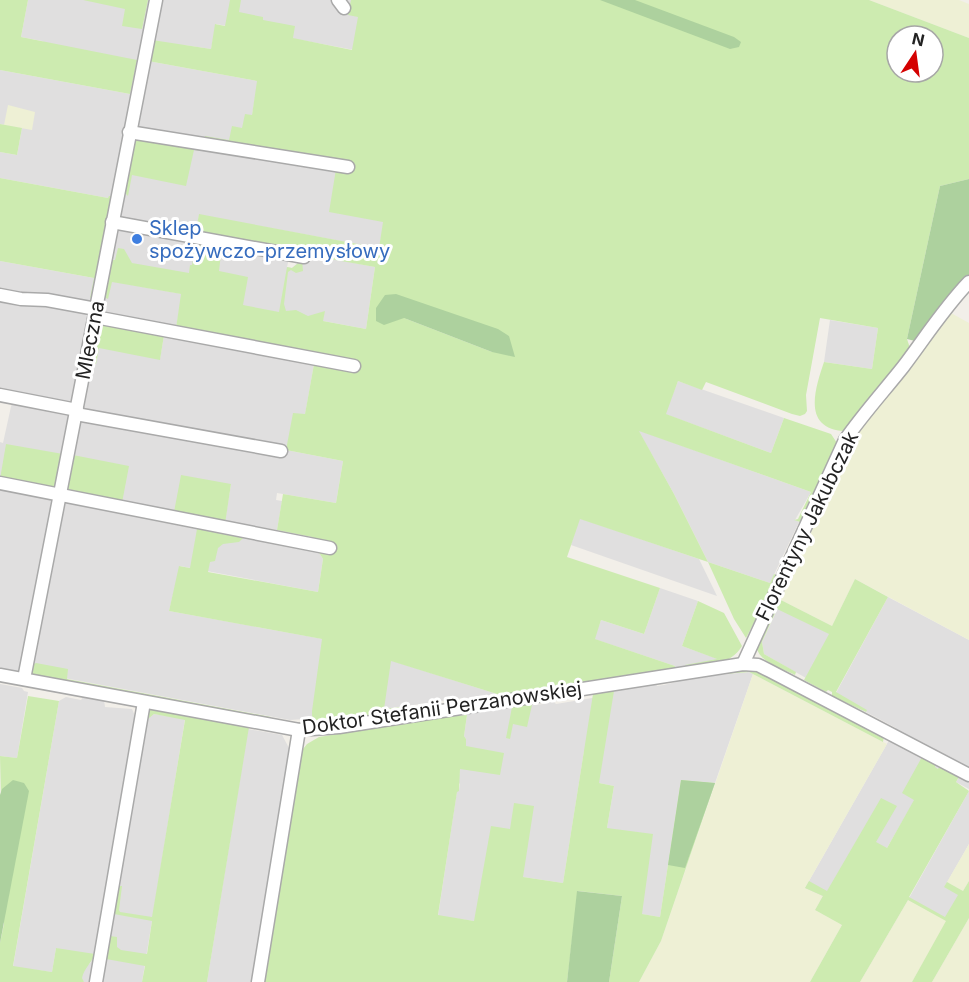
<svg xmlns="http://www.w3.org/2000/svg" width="969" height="982" font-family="Inter,sans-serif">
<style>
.residential{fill:#e0dfdf}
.farmland{fill:#eef0d5}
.grass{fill:#cdebb0;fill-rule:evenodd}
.forest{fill:#add19e}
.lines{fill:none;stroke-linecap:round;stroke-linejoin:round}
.street-casing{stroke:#a9a9a9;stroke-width:15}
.street{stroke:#fff;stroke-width:12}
.shop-dot{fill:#3f7fe0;stroke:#fff;stroke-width:2}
.labels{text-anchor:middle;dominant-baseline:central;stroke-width:6;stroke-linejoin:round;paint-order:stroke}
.shop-label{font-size:20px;fill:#366cbe;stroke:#fff;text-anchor:start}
.street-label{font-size:20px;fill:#222;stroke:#fff}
</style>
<rect width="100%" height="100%" fill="#f2efe9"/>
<g class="residential">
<path d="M28,0H390L381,55L216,24L211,49L184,45L148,61L258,81L252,115L325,156L384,222L379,248L199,215L194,240L289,258L287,267L292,268L308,254L375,267L366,329L185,295L132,263L98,257L108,198L0,178V152L17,155L22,128L0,124V70L130,94L42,41L21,37Z"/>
<path d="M0,261L182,294L176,328L84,311L89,318L84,334L86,336L160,359L164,335L314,364L305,415L286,450L343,461L336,503L277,493L276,500L282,501L277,530L225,521L231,484L174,512L158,509L156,521L318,551L323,559L318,592L180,566L169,611L323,639L497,694L503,708L544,704L552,700L556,704L592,698L614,691L656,684L657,686L664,685L676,682L675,666L594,639L601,620L644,634L660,588L698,601L682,646L718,659L719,675L749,672L753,674L715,783L681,780L660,917L641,914L607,828L614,786L599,783L584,751L563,883L523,877L474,921L438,916L457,791H459L460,784L458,782L463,749L466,746V739L464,736L467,715L464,698L318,718L290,720L32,672L0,670V442L3,443L14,393L0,390Z"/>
<path d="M830,320L878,328L872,369L824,362Z"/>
<path d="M678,381L784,418L771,453L665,414Z"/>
<path d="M638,430L811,492L795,520L799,522L770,583L708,562L674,494Z"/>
<path d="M579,518L699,559L717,596L571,545Z"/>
<path d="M888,597L969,640V789L956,782L958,779L934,767L842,925L805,888L896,728L866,712V710L836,693Z"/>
<path d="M778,608L830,634L806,678L764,654L762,642Z"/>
<path d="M0,684L22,688L24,691L28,692L17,758L0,756Z"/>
<path d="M84,696L104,700L105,707L132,709L135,716L119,814L130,817L148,719L154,714L185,719L142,982H84L81,978L84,969L91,962L56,948L52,972L13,967L59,701L66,697L81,700Z"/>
<path d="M248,729L282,735L289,748L285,783L252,982H207Z"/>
<path d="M969,791V844L945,886L961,895L947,921L908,900Z"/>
</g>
<g class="farmland">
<path d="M869,0H959L969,4V38Z"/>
<path d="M8,105L35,112L32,130L4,125Z"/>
<path d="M951,313L969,323V640L855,579L832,626L777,598L860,423L902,376Z"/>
<path d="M753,674L887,744L805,888L823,896L815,910L842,925L810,982H639L661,941Z"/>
<path d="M969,844V881L963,891L947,882Z"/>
<path d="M908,900L947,921L912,982H860Z"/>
<path d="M969,918V982H932Z"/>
</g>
<g class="grass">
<path d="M0,0H28L21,37L137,60L130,94L0,70Z"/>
<path d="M83,0H148L142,29L122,26L125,9Z"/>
<path d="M230,0H241L239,12L263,17V20L295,26L293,38L352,50L358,17L348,15L351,0H869L969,38V179L940,186L907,339L910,348L847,431C801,430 815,389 824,362L872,369L878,328L820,318L806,395L807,411L805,414L800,416L792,414L706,382L702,390L678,381L666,414L771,453L784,418L831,434L837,443L836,453L803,523L794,520L798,519L811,492L639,431L674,494L708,562L770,583L774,574L778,576L746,638L734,619L708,562L580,519L567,557L660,588L644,634L601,620L595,639L675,666L674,671L500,697L497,694L391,661L384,709L408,706L406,712L318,724L312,716V711L322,639L169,611L179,566L190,568L197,529L243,538L239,542L223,544L218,548L215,561L210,562L208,572L318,592L323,559L318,551L275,544L309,549L312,537L277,530L283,494L336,503L343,461L286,450L293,413L305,414L314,364L176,328L181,294L112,282L108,299L104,297L111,260H115L118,248L124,249L132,263L189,273L190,265H192L196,244L199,242L222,246L219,271L248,277L243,305L279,312L287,267L292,268L302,260L303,271L296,273L291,270L288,272L284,304L286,311L296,310L308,316L325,311L323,321L366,329L375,267L195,235L199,214L379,248L383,222L329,212L336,169L210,148L204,151L194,150L186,186L132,175L128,196L124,192L132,145L139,129L205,139V136L229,140L232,126L242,128L245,114L252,115L257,81L148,61L152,40L211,49L215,24L225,26ZM897,36H933V72H897ZM404,318L509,336L492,352Z"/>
<path d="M0,124L22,128L17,155L0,152Z"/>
<path d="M0,178L108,198L109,196H112L94,293L90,298L94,278L0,261Z"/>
<path d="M104,324L164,335L160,360L99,348L96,364L91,363L98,329Z"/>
<path d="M6,444L63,454L55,488L0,479Z"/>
<path d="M73,455L129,466L122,503L68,489Z"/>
<path d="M181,475L231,484L225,524L174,512Z"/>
<path d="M855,579L888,597L836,692L867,710L866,712L832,696V692L828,690L826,692L804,680L829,634L777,609L762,642L764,654L796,672L795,675C781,668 757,662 756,644L777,598L832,626Z"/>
<path d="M698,601L724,613L742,646C730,666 709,664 687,668L685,665L717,659L682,646Z"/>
<path d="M36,663L68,669L67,679L271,717L270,722L31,677L34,664Z"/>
<path d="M752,668L884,736L883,742L749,672L725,674L726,672Z"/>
<path d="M626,686L628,689L614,691L599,783L614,786L607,828L653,834L642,914L660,917L681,780L715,783L661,941L639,982H609L622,896L578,891L567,982H261L300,753L307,744L319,737L436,718L467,715L464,736L466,739V746L504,753L500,775L460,769L459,791L457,792L438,915L474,921L491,826L510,829L514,803L534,806L523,877L563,883L593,694L594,693Z"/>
<path d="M28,696L59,701L13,966L52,972L56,948L95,954C91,964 84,968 82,978L84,982H0V943L4,924L0,756L17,758Z"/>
<path d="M529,704L532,705L527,727L513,724L510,739L506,738L512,707Z"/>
<path d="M151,709L249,727L207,982H142L145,966L106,959L110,936L117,937V947L121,950L147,954L152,921L114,914L119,886H122L119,910L120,912L152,917L185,720L154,714L148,719L147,711Z"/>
<path d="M922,757L936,763L935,767L938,769L941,765L960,775L956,782L969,791L909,897L945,917L958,895L944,887L947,882L963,891L969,881V918L932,982H912L946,921L908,900L860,982H810L842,925L815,910L823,896L805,888L809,881L827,891L881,798L897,806L876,842L887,848L914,800L902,793Z"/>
</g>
<g class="forest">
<path d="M600,0H635L734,37L741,42L739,47L730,49Z"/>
<path d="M969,179V276L947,299L915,341L907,339L940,186Z"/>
<path d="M396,294L498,329L509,336L515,357L492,352L404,318L384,325L376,321V308L385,295Z"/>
<path d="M13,780L24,783L29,791L0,943V795L2,789Z"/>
<path d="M681,780L715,783L685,868L668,865Z"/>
<path d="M577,891L622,896L609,982H567Z"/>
</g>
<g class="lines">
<g class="street-casing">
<g id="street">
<path d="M338,0L344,8"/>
<path d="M129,132L348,167"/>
<path d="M112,222L304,257"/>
<path d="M0,295L21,299L47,300L96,309"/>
<path d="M95,317L354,366"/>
<path d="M0,395L77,410"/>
<path d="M76,414L281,451"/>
<path d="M0,483L330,548"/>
<path d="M743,664L845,440C863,414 884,391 903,367C925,338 944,308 969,282"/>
<path d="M0,675L299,730L339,727L743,664L758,665L770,671L969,775"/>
<path d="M24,679L156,0"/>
<path d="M96,982L144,702"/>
<path d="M258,982L299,730"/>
</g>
</g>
<use href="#street" class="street"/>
</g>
<circle class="shop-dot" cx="137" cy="239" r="6"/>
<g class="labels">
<g class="shop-label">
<text x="149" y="228">Sklep<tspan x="149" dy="23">spożywczo-przemysłowy</tspan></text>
</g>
<g class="street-label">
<text transform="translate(90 340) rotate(-79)">Mleczna</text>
<text transform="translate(807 526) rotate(-64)">Florentyny Jakubczak</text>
<text transform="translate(442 708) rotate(-8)">Doktor Stefanii Perzanowskiej</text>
</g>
</g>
<g transform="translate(915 54) rotate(13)"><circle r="28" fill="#ffffff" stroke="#a7a7a7" stroke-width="1.5"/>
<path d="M0-4.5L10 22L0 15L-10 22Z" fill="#d40000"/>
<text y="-9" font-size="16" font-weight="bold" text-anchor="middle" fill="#222222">N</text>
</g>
</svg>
